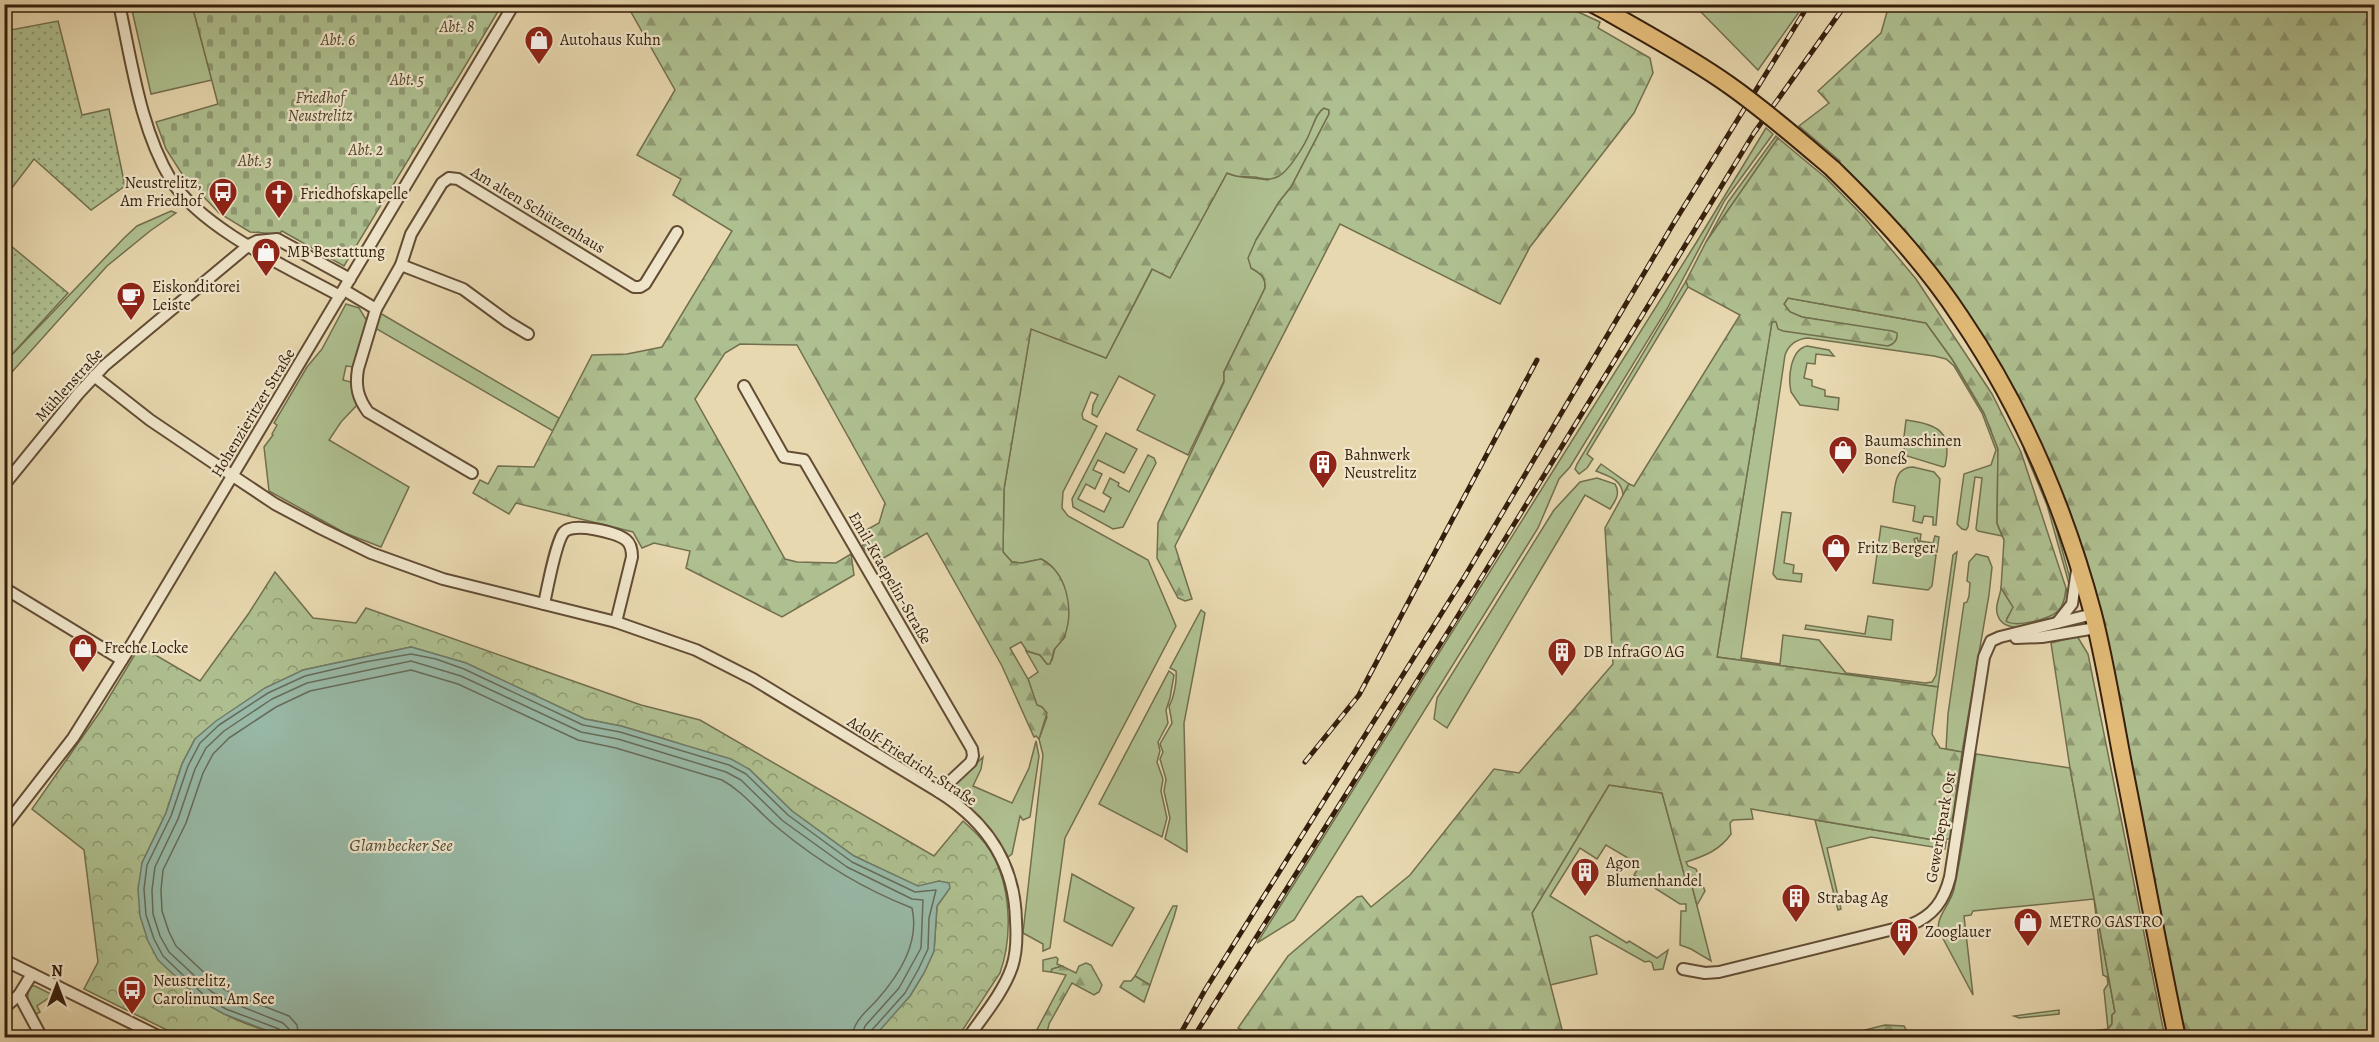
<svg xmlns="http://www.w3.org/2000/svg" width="2379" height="1042" font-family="Alegreya,serif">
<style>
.grass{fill:#afc090;stroke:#726f4e;stroke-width:1.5}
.forest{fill:url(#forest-firs);stroke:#726f4e;stroke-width:1.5}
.cemetery{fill:url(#cemetery-stones);stroke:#726f4e;stroke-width:1.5}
.park{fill:url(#park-crowns);stroke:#726f4e;stroke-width:1.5}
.garden{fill:url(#garden-dots);stroke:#726f4e;stroke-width:1.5}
.water{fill:#98baa8;stroke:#707c69;stroke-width:1.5}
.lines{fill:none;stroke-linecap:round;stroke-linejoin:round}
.shore{stroke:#666c5a;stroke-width:1.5}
.minor-casing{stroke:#624c34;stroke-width:14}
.primary-casing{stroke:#351e0b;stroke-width:20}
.minor{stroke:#f0e6cb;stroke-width:10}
.primary{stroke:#e4bc78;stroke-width:16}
.rail-casing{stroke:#351e0b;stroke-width:5}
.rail{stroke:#f0e6cb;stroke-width:3;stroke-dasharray:9;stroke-linecap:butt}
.primary-bridge-casing{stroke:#351e0b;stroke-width:20;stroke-linecap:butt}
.primary-bridge{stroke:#e4bc78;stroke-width:16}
.labels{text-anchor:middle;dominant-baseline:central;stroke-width:4.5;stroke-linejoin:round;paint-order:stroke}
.park-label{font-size:16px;font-style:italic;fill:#54462c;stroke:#f0e6cb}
.poi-label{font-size:16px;fill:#351e0b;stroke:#f0e6cb;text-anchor:start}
.street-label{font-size:16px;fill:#351e0b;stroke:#f0e6cb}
.water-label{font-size:18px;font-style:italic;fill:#534d3a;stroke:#f0e6cb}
</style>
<defs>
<pattern id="forest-firs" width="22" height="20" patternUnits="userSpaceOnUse" patternTransform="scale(1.5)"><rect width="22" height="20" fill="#afc090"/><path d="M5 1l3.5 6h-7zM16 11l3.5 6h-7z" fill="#8f9b74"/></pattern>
<pattern id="cemetery-stones" width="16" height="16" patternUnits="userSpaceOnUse" patternTransform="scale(1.5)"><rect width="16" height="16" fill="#afc090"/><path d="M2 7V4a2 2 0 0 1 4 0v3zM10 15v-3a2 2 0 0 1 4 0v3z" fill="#8f9b74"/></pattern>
<pattern id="park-crowns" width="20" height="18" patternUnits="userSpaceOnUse" patternTransform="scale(1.5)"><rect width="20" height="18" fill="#afc090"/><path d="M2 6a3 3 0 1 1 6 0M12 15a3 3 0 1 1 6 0" fill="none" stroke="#8f9b74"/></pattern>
<pattern id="garden-dots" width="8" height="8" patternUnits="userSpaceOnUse" patternTransform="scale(1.5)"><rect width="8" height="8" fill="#afc090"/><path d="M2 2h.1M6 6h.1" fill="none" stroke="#8f9b74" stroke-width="1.8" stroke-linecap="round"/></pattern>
</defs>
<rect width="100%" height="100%" fill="#e8d8af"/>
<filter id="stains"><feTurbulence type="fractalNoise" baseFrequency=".00333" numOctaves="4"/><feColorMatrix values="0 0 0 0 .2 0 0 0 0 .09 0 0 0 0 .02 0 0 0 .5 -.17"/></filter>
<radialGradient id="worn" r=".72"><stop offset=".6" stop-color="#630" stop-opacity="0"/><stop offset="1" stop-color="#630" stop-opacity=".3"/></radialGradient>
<g class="grass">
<path d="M155,5H192L212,80L151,94L132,10Z"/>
<path d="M1698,5V4L1804,5L1758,70L1699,10Z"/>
<path d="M1324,108L1329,110V114L1291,187L1279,202L1256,240L1251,268C1260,273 1266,277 1265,288L1224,372V381L1188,455L1137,430L1155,395L1119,376L1097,417L1092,414L1093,405L1098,395L1091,392L1082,414L1083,419L1097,426L1063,492L1062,508L1068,516L1148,560L1176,626L1065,838L1050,948L1043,951V944L1023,933L1043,755L1039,739L1047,717L1042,707L1037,706L1028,679L1038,672L1026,651L1040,655L1047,664L1052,660L1055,648L1065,637C1064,609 1070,574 1041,559L1022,563L1012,562L1003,552L1004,489L1031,328L1106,358L1153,268L1170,277L1227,173C1240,179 1253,177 1268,180C1279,170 1291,160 1300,149C1309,137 1312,116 1324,108Z"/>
<path d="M1766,128L1773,134L1725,200L1667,309L1570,467L1559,479L1538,528L1294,920L1257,943L1696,243Z"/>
<path d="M1776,136L1778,138L1706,242L1728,202Z"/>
<path d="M171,211L176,213L150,231L107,266L12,372L5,377V362L124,238L137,226Z"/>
<path d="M1686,281L1688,287L1587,454L1593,459L1587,468L1579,474L1575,469L1577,464Z"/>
<path d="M1788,298L1926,323L1952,359L1984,413L1998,449L1997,523L2002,536L1978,531L1976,529L1982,478L1975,477L1968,527L1966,530L1962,529L1957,524L1964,474L1991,465L1996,450L1982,413L1954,366L1946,359L1934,356L1808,338C1796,339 1789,344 1785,355L1741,658L1780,664L1783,635L1819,640L1846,673L1925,683L1932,682L1936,675L1953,555L1957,552L1938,687L1717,657L1772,321L1896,333L1802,317L1790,312L1784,304Z"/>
<path d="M346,304L359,308L367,321L354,367L346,366L343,380L351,382L357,405L341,422L329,440L409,487L381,547L345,533L269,491L264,447L273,435L272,434L277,425L274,423L307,367L322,349Z"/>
<path d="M380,313L559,418L553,431L375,328Z"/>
<path d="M1807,346L1829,350L1834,356L1816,354L1815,364L1807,363L1804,378L1812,380V386L1825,390V396L1839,398L1838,410L1800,405L1791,392C1788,378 1790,350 1807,346Z"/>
<path d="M1906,420C1937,424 1953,431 1945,466L1943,467L1907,456L1903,445Z"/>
<path d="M1106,433L1137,449L1124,473L1098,460L1093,470L1102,474L1095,489L1086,484L1078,499L1104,512L1111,498L1103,493L1110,478L1119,483L1118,486L1129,492L1148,455L1154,458L1156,463L1123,527L1113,529L1073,507L1072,499Z"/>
<path d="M2026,449L2052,513L2071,582V591L2047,505L2024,450Z"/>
<path d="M1601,464L1629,484L1623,495C1622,479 1608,476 1596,471Z"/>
<path d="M1913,467L1934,472L1940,479L1936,525H1933V517L1924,516L1922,523L1913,521L1915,506L1893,502C1895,487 1894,467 1913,467Z"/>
<path d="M1597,478L1615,484C1621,494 1615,501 1610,509L1585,495L1447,728L1434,719L1437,698L1554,510L1580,482Z"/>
<path d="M1782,512L1791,513L1784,563L1794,565L1793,573L1802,574L1801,582L1777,579L1773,574Z"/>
<path d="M1881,526L1921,534L1920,541L1933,543L1935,536L1939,537L1937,552L1921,549L1917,538L1914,539L1918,552L1936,555L1932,586L1928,590L1873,583Z"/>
<path d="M1976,554L1988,557L1992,567L1989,595L1962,752L1946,749L1948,714L1964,603L1967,602L1969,596L1970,583L1967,581L1969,562Z"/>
<path d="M2001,588L2014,607L2007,618C2034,627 2062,620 2066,588L2069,599C2066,605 2063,611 2058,615C2044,623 2006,637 1998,616C1994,607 2000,597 2001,588Z"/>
<path d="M1201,610L1205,613L1184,723L1187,852L1165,839L1170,818L1164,791L1166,779L1160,759L1163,752L1160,744L1172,723L1169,706C1174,698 1177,680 1176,671L1170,668Z"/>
<path d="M1868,616L1893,620L1891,640L1805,629L1806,625L1865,634Z"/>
<path d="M1169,671L1174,675L1170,698L1166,710L1168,723L1158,742L1160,751L1157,762L1163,779L1161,791L1167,818L1162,837L1099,804Z"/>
<path d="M1036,741L1039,756L1030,817L1023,820L1020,816L1012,854L1008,857L988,827L951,795V788L983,757L981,769L973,786L1012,803L1029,768Z"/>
<path d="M1976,754L2070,768L2115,1012L2112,1015V1024L2108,1029L2104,990L2108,984L2107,977L2103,975L2094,899L1973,911L1971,915L1964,916L1973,995L1939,931C1935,917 1951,904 1954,889C1964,844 1969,799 1976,754Z"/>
<path d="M1609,785L1662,793L1686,881L1692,886L1711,961L1691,949L1680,945L1681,911H1686V904H1680L1634,875L1640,865L1606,845L1597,859L1580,848L1550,896L1627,943L1629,941L1657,958L1668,950L1663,969L1654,970L1652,963L1649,961L1645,962L1597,935L1590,937L1597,974L1550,985L1532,913Z"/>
<path d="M1815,820L1946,842L1945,849L1871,837L1827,848L1841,909L1838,910Z"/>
<path d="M1072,874L1134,908L1112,946L1064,921Z"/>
<path d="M1173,906H1177L1174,917L1150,985L1135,976Z"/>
<path d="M1056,957L1058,959L1057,964L1062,966L1052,969L1051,972L1043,971V960Z"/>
<path d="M32,986H35L53,995L37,1006L40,1012L35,1015C30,1005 23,996 32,986Z"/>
<path d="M2059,1010V1014L2019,1018L2014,1016Z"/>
</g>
<g class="forest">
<path d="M627,5H1563L1600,22L1598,28L1650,58L1653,73L1634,113L1530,247L1500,304L1340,224L1175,546L1192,599L1185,601L1178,598L1157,558L1158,523L1224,382V372L1265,288C1266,277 1260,273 1251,268L1248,258L1256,240L1279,202L1291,187L1329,114V110L1324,108C1316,113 1314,124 1310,132C1306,143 1288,173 1277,177C1269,181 1262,178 1254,177C1240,176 1240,178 1227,173L1170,278L1152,269L1106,358L1031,329L1004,489L1003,552L1012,562L1022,563L1041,559C1067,572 1074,609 1065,635C1063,641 1057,645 1054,650C1053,655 1052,659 1050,664H1047L1040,655L1027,651L1021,642L1010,648L1028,679L1037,705L1042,707L1047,713L1039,739L1036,736L1034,737L1002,666L927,533L880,560L861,547L866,542L861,533L879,523L885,503L797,345L740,344L725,353L695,399L785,559L797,562L836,563L851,554L854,575L782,617L686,568L690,551L654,543L642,548L633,532L516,503L509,514L473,493L480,480L488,484L498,466L534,467L592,355L627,354L662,347L732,231L673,195L681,179L637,155L675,90Z"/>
<path d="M1658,5H1698L1699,10L1669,9Z"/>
<path d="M1889,5H2374V1032L2336,1038H2185L2184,1033H2182L2135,795L2125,725L2112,666L2008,386L1837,164L1840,161L1799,126L1829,103L1818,91L1881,33Z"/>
<path d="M1778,138L1826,178L1865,218L1916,279L1992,394L2021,452L2066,588C2065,596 2064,605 2058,611C2049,619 2016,628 2006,621L2013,607L2001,588L2004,540L1997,523L1998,449L1984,413L1952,359L1926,323L1788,298L1784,304L1790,312L1802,317L1892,331L1897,333C1898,340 1894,344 1888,346L1783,331L1778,329L1776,322H1772L1717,657L1938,687L1932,734L1940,748L1962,752L1950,839H1946V842L1751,809L1753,819L1733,820L1730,823L1731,834C1720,850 1705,856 1686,862L1688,866L1696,869L1705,891L1697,905L1692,886L1686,881L1662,793L1609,785L1532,913L1564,1037H1245L1248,1033L1238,1028L1288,956L1357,897L1362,896L1371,907L1410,875L1494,769L1519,773L1613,664L1605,528L1629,484L1634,486L1740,315L1688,287L1686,281L1706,242Z"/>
<path d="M2077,636L2088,654L2165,1038H2029L2108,1029L2112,1024V1015L2115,1012L2070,768L2051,643Z"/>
<path d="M1086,963L1091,965L1102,985L1099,992L1094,995L1072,983L1049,1024L1046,1037H1033L1066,975L1051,972L1052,969L1062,966L1076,973L1079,966Z"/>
<path d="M1135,976L1150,985L1144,1002L1120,987L1124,981H1131Z"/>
<path d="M1885,1025L1904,1026L1910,1037H1837Z"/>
</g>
<path class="cemetery" d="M192,5H502L344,266L282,231L279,234L250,232L219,213L182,174L166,149L156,122L218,104Z"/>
<path class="park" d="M275,572L313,618L356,623L366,608L641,705L700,720L934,856L963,821C973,830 983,839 991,852C1011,886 1013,936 1000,973L958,1037H871L910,996L924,973L934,951L937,906L947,892L939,881L918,887L854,856L792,811L749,769L668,740L621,726L585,719L466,663L411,647L303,670L195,739L182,764L166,813L142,863L193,992C218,1016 252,1026 284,1037H181L84,989L98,962L84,850L32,809L102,709L140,646L200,681L249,613Z"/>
<g class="garden">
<path d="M58,21L82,115L109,109L125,186L91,210L34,159L5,197V31Z"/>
<path d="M5,241L68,293L5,362Z"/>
</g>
<path class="water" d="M411,647L466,663L585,719L621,726L731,759L749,769L792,811L854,856L918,886L939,881L949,883L950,888L937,906L934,951L924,973L910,996L873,1038L284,1037L224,1014L204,1003L158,960L148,941L140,916L138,889L142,863L166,813L182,764L195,739L216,721L265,688L303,670Z"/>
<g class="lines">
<g class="shore">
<path d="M283,1038L279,1029L226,1009L207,998L163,956L154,939L146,915L144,889L147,865L171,816L188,766L200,743L219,725L268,693L305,676L365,662L411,654L436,659L464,669L583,725L620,732L729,765L746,774L788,815L852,862L915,892L936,890L929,918L928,949L918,970L905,993L871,1031L869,1038"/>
<path d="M290,1038L289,1029L283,1023L230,1002L212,992L169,952L160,936L153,914L152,890L155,867L178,819L195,769L206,748L224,731L272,699L307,683L411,661L461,676L581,732L618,739L726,772L741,780L783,821L847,867L912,899L923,900L921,948L899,988L865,1026L861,1038"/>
<path d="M299,1038L297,1025L289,1016L233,994L217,985L195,964L176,946L169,932L162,911L161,890L163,870L186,823L203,773L213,754L229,738L276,707L310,691L411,670L458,684L578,740L616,748L722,780C744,792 759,813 778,828C819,862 863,889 912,908C920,943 899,975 877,1000C867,1011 853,1021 852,1038"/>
</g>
<g class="minor-casing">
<g id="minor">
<path d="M119,4C132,63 140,128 171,180C202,229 289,268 340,296"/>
<path d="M401,265L411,234L442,183L449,178L458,179L634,287H640L645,284L677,232"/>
<path d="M344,290L376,309L358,369C355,387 358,398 368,412L472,473"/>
<path d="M376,309L401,265L463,289L508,322L528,334"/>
<path d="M94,376L150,420L233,476L275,504L322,529L371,553L443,579L616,622L696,650L753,679L939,792C987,822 1015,864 1016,921C1017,936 1017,952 1012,967C1003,993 983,1016 968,1038"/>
<path d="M744,386L784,457L804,460L972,749L973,756L971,762L939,792"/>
<path d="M4,485L78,394L104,366L249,245L257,241L277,239L350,279"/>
<path d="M4,588L122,660"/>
<path d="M544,604C547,590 556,541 564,532C573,522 616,532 626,540C631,544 632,550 632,557L616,622"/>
<path d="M2057,623L2072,604L2077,570"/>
<path d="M2016,638L2042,637L2096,628"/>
<path d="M4,827L73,738L127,652L514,4"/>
<path d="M4,960L162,1038"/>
<path d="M1683,969L1705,973L1719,972L1910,925C1933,916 1944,901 1950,877L1984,657L1991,641L2000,637L2093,614"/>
<path d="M32,974L19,995L42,1038"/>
<path d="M4,1008L19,995"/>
</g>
</g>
<g class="primary-casing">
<g id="primary">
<path d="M1593,4L1610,13"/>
<path d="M1833,169C1880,215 1925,263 1961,318C2022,408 2065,509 2093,614C2106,665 2114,718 2124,769C2142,859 2158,948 2177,1038"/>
</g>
</g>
<use href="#minor" class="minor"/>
<use href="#primary" class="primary"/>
<g class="rail-casing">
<g id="rail">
<path d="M1305,762L1359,695L1537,360"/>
<path d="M1178,1038L1205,990L1465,576L1672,226L1809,4"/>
<path d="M1193,1038L1456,619L1754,133L1846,4"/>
</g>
</g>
<use href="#rail" class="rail"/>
<g class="primary-bridge-casing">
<path id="primary-bridge" d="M1610,13C1650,36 1691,58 1729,85C1766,111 1799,140 1833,169"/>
</g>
<use href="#primary-bridge" class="primary-bridge"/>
</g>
<defs>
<g id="shop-pin" transform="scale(1.5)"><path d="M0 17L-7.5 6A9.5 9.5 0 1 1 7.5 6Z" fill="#8f2418" stroke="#f0e6cb"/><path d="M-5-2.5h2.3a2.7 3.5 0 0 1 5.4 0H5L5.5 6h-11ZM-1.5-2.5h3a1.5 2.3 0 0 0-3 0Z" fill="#fff"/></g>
<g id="bus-pin" transform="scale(1.5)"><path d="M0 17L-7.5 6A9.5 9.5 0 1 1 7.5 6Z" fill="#8f2418" stroke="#f0e6cb"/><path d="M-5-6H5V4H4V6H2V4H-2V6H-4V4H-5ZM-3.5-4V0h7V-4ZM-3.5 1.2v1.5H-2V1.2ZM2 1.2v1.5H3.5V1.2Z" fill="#fff"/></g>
<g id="church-pin" transform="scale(1.5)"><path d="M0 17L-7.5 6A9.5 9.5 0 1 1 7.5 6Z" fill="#8f2418" stroke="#f0e6cb"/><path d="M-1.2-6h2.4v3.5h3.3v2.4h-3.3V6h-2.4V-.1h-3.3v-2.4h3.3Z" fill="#fff"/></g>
<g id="cafe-pin" transform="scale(1.5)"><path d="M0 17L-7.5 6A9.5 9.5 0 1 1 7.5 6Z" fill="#8f2418" stroke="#f0e6cb"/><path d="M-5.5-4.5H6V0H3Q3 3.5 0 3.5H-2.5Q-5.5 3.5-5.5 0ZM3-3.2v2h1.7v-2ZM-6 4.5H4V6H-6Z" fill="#fff"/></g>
<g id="building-pin" transform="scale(1.5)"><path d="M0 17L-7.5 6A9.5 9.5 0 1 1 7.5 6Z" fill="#8f2418" stroke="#f0e6cb"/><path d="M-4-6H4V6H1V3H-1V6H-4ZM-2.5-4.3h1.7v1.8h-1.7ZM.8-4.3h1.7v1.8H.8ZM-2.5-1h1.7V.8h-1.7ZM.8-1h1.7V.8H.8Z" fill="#fff"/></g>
</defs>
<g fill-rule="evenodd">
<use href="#shop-pin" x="539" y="40"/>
<use href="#bus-pin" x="223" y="192"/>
<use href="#church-pin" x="279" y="194"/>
<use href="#shop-pin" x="266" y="252"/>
<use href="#cafe-pin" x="131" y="296"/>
<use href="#shop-pin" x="1843" y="450"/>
<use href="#building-pin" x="1323" y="464"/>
<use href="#shop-pin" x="1836" y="548"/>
<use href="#shop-pin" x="83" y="648"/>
<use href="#building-pin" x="1562" y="652"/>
<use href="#building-pin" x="1585" y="872"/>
<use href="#building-pin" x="1796" y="898"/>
<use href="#shop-pin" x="2028" y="922"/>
<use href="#building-pin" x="1904" y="932"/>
<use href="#bus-pin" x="132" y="990"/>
</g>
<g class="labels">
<g class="park-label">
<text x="457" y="27">Abt. 8</text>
<text x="338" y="40">Abt. 6</text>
<text x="407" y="80">Abt. 5</text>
<text x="320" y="98">Friedhof<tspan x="320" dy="18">Neustrelitz</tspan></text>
<text x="366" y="150">Abt. 2</text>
<text x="255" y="161">Abt. 3</text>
</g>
<g class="poi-label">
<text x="560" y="40">Autohaus Kuhn</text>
<text x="202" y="183" text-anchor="end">Neustrelitz,<tspan x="202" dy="18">Am Friedhof</tspan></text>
<text x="300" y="194">Friedhofskapelle</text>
<text x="287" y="252">MB Bestattung</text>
<text x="152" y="287">Eiskonditorei<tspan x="152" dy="18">Leiste</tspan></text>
<text x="1864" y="441">Baumaschinen<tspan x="1864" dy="18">Boneß</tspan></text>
<text x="1344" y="455">Bahnwerk<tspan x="1344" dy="18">Neustrelitz</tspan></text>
<text x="1857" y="548">Fritz Berger</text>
<text x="104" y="648">Freche Locke</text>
<text x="1583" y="652">DB InfraGO AG</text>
<text x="1606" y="863">Agon<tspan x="1606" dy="18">Blumenhandel</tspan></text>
<text x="1817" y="898">Strabag Ag</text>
<text x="2049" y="922">METRO GASTRO</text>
<text x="1925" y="932">Zooglauer</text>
<text x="153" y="981">Neustrelitz,<tspan x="153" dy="18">Carolinum Am See</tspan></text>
</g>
<g class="street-label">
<text transform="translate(538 210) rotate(31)">Am alten Schützenhaus</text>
<text transform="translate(69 385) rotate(-48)">Mühlenstraße</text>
<text transform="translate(253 413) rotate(-59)">Hohenzieritzer Straße</text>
<text transform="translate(890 578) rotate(60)">Emil-Kraepelin-Straße</text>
<text transform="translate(912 761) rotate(33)">Adolf-Friedrich-Straße</text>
<text transform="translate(1941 827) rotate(-80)">Gewerbepark Ost</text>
</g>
<g class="water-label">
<text x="401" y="845">Glambecker See</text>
</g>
</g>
<rect width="2379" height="1042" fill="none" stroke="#e8d8af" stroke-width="24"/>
<rect x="6" y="6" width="2367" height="1030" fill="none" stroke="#351e0b" stroke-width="3"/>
<rect x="12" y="12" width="2355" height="1018" fill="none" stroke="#351e0b" stroke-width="1.5"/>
<g transform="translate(57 985)" stroke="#f0e6cb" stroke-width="4.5" paint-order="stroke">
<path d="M0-4.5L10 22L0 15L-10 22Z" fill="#351e0b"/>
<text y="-9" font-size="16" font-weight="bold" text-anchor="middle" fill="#351e0b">N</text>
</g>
<rect width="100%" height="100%" filter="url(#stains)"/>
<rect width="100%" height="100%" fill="url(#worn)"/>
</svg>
